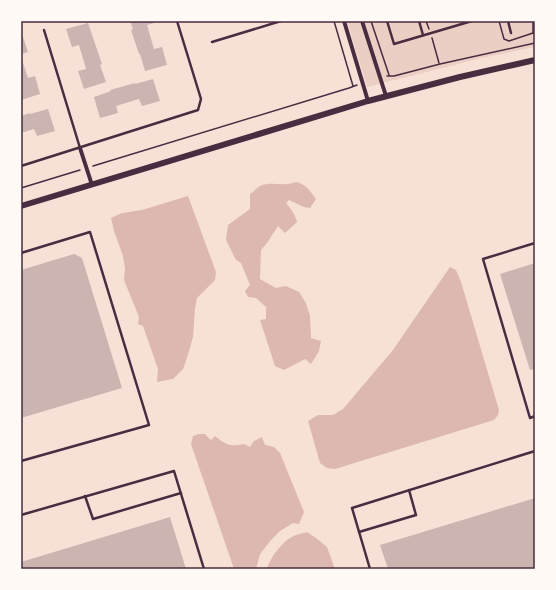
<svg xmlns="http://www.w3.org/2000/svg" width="556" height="590" font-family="'Crimson Pro',serif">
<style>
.green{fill:#ebcfc5}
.water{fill:#dcb8b0}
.building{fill:#ccb4b1}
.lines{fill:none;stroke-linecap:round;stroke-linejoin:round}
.path{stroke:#4a2c40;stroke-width:1.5}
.service{stroke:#4a2c40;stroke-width:2.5}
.minor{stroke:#4a2c40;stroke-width:4}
.tertiary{stroke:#4a2c40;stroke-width:6}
.neatline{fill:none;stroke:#4a2c40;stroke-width:1.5}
</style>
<rect width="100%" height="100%" fill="#f7e1d7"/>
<path class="green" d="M347,21H535V47L482,58L367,87Z"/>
<g class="water">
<path d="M296,182C306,184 310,191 316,199L310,208L304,207L289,200L286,203C291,209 295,214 297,222L285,233L278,226L267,243L261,250L260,279L276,288L286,286L299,292L306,303L310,316L311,338L321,341L319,351L311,364L305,359L284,370L275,366L260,320L266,319V307L256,298L248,297L245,291L250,285L241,263L236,260L226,240L228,225L250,209V194C253,192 257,188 260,186C270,181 285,187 296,182Z"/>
<path d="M188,196L216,272L215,280L197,298L195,309L193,337L187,358L183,369L173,379L157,382L158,369L143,326L138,324L139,317L124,280L125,269L123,256L114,231L111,218L122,213L142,210Z"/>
<path d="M450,267L456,270L461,282L499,410L498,415L494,420L335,469L327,468L320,463L308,421L318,415H333L343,409L393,350Z"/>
<path d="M199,434H205L211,440L215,436C226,445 230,447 244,444L250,447L254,441L262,437L265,445L274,447L280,453L304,512L299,524L293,523L280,531L271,540L260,554L256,569H234L191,444L193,436Z"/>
<path d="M307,532L316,538L327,547L335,569H267C270,558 282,542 292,537C296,534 301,534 307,532Z"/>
</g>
<g class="building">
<path d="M130,21H154V23L147,25L154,49L162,47L167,65L145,71L140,54H139L131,30L133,29Z"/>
<path d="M88,23L102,64L100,65L106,82L84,89L78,71L86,69L79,45L72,47L66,29Z"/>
<path d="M22,34L28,52L21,54V35Z"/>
<path d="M21,57L28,78L35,76L40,94L21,100Z"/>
<path d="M153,79L160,101L142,106L139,99L116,106L118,113L100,118L94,97L111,91L110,90L135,83V84Z"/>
<path d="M48,109L55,131L37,136L34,129L21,133V116L30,113V114Z"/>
<path d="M74,254L82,258L122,388L21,418V270Z"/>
<path d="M535,263V369L530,370L500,274Z"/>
<path d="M535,498V569H388L380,545Z"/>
<path d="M170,517L186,569H21V562Z"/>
</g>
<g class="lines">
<g class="path">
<path d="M334,21L353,86"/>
<path d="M371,21L389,75"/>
<path d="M426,21L429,29"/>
<path d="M499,21L504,39L509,41L533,33L535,34"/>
<path d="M533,33V21"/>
<path d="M432,38L439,63"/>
<path d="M387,76H394L440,64L535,43"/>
<path d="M93,166L349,88L357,85"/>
<path d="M21,188L80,170"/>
</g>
<g class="service">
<path d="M387,21L394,44L472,21"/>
<path d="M419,21L423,35"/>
<path d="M508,21L511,33"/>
<path d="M44,30L80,148"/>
<path d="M212,42L281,21"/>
<path d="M21,166L198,110L201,99L177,21"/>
<path d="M535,243L483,259L530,418L535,416"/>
<path d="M21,253L90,232L149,425L21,461"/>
<path d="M85,496L93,519L181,493"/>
<path d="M21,515L174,471L204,569"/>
<path d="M359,532L416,515L409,490"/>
<path d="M370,569L352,508L535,451"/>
</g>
<g class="minor">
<path d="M344,21L368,101"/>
<path d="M362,21L386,96"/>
<path d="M80,148L92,185"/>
</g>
<path class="tertiary" d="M21,206L368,101L460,77L535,60"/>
</g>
<rect width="556" height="590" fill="none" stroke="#fffaf5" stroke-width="44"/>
<rect x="22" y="22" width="512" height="546" class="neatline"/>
</svg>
